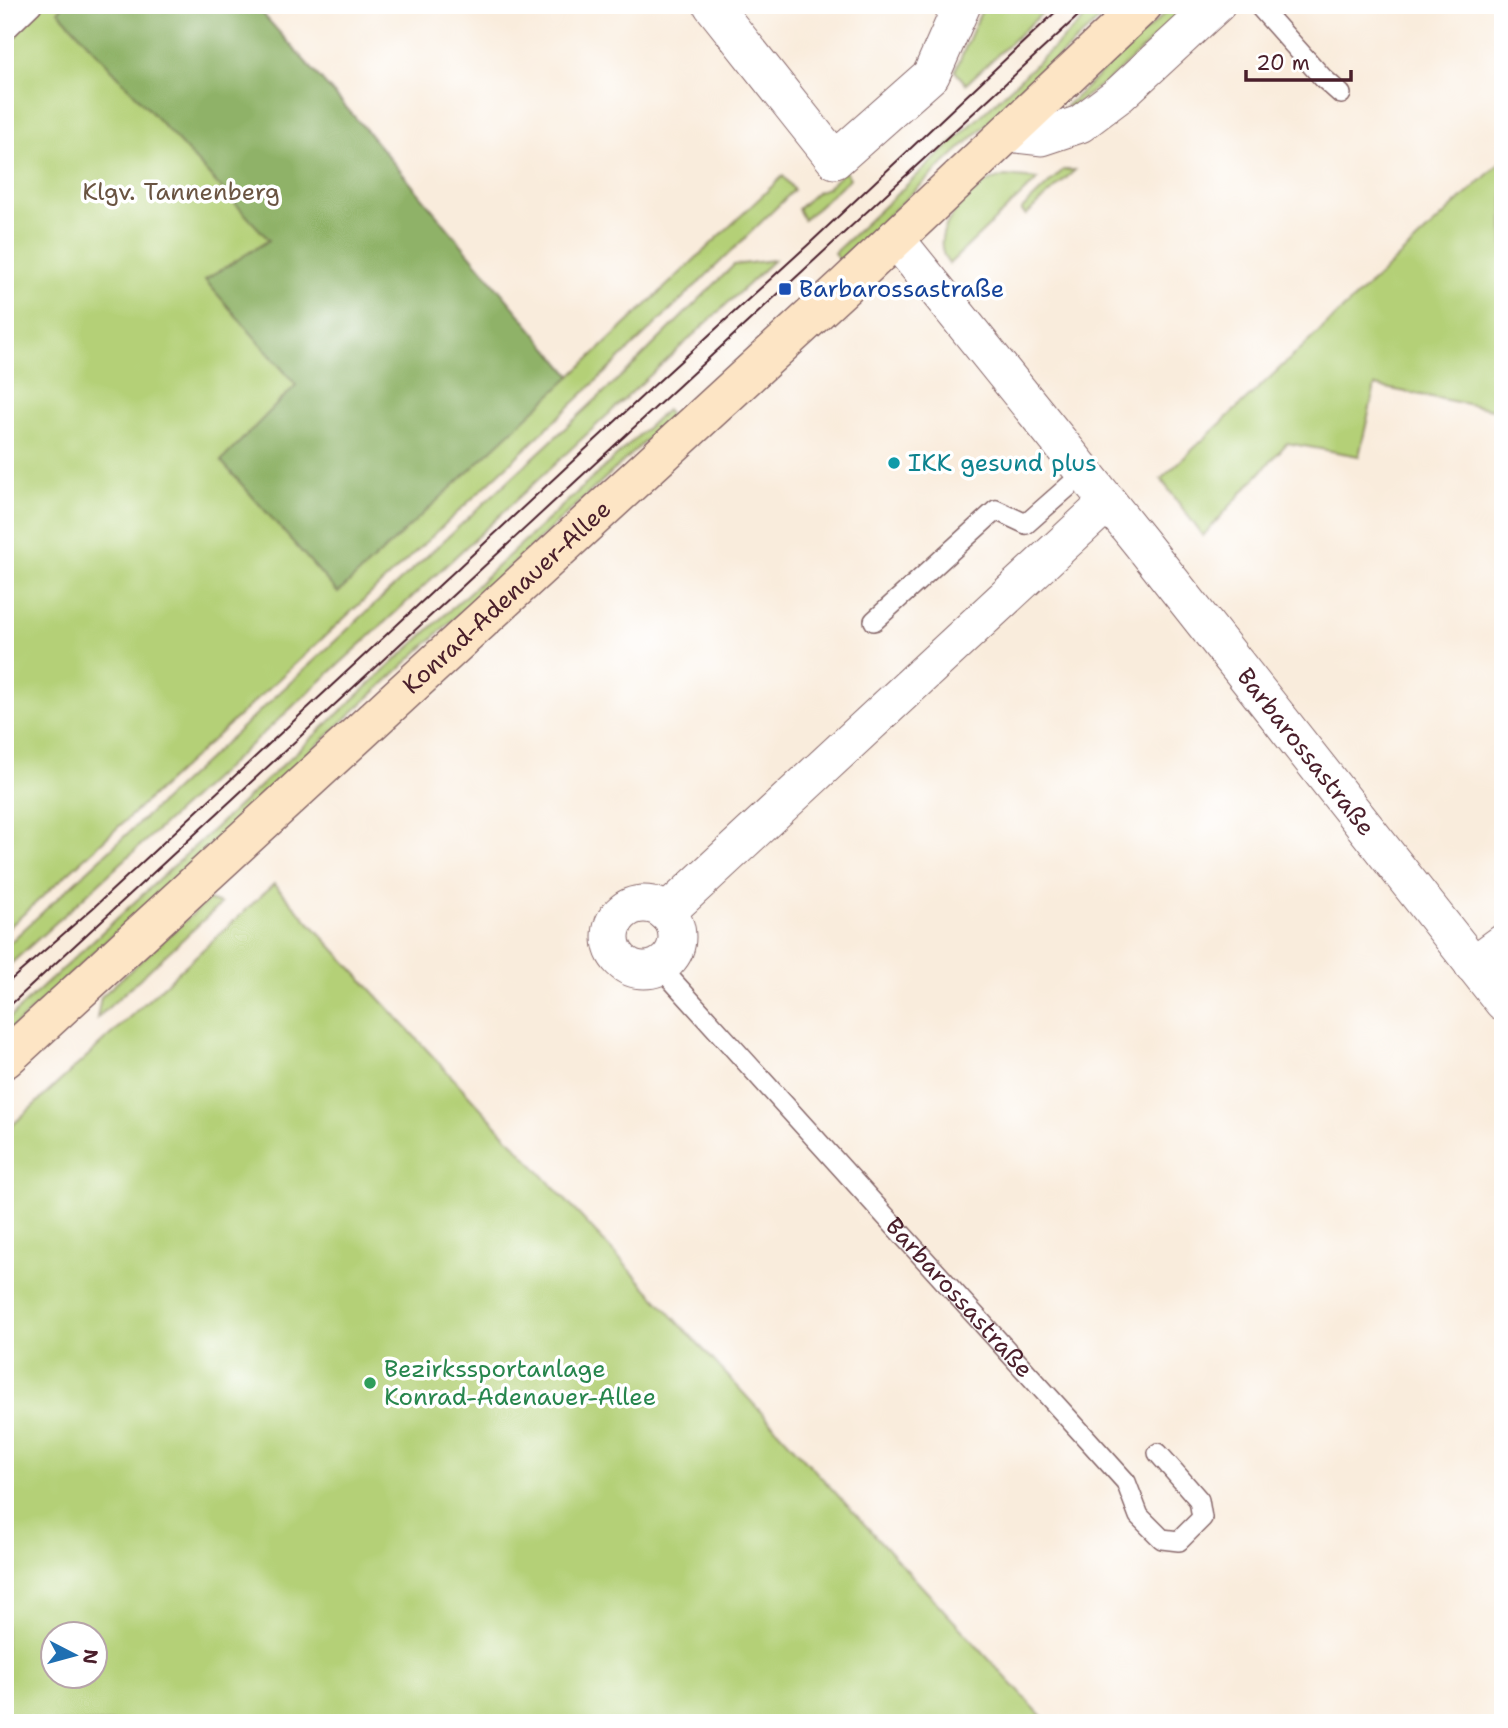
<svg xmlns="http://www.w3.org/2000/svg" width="1508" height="1728" font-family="'Shantell Sans',sans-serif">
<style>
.green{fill:#b4d077;stroke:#7f7851;stroke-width:2;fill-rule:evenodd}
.forest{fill:#8fb268;stroke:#6c684a;stroke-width:2}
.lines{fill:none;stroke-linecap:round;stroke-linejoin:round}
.service-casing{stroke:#876769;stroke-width:22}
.minor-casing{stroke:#876769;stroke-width:39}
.secondary-casing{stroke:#876769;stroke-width:41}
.service{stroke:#fff;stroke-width:19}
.minor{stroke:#fff;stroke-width:37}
.secondary{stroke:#fde5c5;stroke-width:38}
.tram{stroke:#4a1f2b;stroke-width:2}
.transit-dot{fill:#1a4fb4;stroke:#fff;stroke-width:2.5}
.culture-dot{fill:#0f9aa8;stroke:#fff;stroke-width:2.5}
.leisure-dot{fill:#2e9e5b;stroke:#fff;stroke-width:2.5}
.labels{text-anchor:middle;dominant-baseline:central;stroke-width:7;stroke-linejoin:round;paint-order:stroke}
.park-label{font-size:24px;fill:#6a5442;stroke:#fff}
.transit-label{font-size:24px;fill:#164399;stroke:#fff;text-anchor:start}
.culture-label{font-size:24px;fill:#0d838f;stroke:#fff;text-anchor:start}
.street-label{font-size:24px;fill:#4a1f2b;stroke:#fff}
.leisure-label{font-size:24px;fill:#27864d;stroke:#fff;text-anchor:start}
</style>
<rect width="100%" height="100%" fill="#fff"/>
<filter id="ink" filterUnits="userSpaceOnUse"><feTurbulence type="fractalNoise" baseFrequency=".0143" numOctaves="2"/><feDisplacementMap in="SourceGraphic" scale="14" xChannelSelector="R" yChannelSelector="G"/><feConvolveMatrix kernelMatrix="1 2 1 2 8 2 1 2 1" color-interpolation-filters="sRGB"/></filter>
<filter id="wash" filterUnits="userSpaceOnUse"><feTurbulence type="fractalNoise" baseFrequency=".00686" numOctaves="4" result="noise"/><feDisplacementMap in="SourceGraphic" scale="28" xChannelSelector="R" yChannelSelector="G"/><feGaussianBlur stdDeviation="1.57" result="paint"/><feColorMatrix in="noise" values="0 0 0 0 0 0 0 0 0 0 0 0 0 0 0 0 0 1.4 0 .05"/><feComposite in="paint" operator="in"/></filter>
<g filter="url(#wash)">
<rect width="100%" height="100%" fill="#f9ecdc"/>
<g class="green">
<path d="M13,5H252L571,376L783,176L794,190C537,442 271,687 5,931V13Z"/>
<path d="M984,5H1051L966,84L955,71Z"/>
<path d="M1099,5H1115L839,261L834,253Z"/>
<path d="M1174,5H1190L1111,78L1069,108L1066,106Z"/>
<path d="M1503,160V411L1375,386L1359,456L1287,443L1203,536L1161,479Z"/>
<path d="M1063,170H1075L1026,215L1021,210Z"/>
<path d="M845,171L850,178L804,220L798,209L817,192L827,188Z"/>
<path d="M1005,176L1038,179L949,264C927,236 960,200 984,184C990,180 998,179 1005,176Z"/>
<path d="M774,260L370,636L5,969V947L629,369L734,265Z"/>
<path d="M666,410L671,417L5,1035V1022Z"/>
<path d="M274,884L986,1656L1048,1723H5V1132ZM52,1634H94V1676H52Z"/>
<path d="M208,900L221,904L97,1018L101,997Z"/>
</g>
<path class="forest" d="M64,5H255L367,131L571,376L338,593L221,461L296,385L205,280L269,240L58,11Z"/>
</g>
<g filter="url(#ink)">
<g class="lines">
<g class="service-casing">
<g id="service">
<path d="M1258,5L1323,78L1341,94"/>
<path d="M5,31L32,5"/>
<path d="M874,621L996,510L1026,524L1085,472"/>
<path id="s1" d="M660,967L1126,1482L1139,1516L1162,1539L1179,1541L1202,1518L1199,1500L1158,1453"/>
</g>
</g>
<g class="minor-casing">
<g id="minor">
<path d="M712,5L835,160L931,75L962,5"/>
<path d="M1007,133L1041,137L1080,124L1120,94L1216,5"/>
<path id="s2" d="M895,238L1141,543L1503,1002"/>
<circle cx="644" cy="937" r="33"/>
<path d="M666,913L1108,502"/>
<path d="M1473,965L1503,943"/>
</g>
</g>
<g class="secondary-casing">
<g id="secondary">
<path id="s3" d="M5,1059L846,285L1143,5"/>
</g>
</g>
<use href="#service" class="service"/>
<use href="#minor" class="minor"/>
<use href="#secondary" class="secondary"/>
<g class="tram">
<path d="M5,985L93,908L649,390L810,243L1063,5"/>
<path d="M5,1010L1090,5"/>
</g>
</g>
</g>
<rect class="transit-dot" x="778" y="282" width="14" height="14" rx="3.5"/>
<circle class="culture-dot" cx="894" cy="463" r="7"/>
<circle class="leisure-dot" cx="370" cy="1383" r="7"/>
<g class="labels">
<g class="park-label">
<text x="181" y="192">Klgv. Tannenberg</text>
</g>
<g class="transit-label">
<text x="799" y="289">Barbarossastraße</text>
</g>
<g class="culture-label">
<text x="908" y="463">IKK gesund plus</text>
</g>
<g class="street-label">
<text stroke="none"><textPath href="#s3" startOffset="682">Konrad-Adenauer-Allee</textPath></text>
<text stroke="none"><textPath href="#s2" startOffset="658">Barbarossastraße</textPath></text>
<text stroke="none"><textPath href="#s1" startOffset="446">Barbarossastraße</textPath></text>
</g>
<g class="leisure-label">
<text x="384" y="1369">Bezirkssportanlage<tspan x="384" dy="28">Konrad-Adenauer-Allee</tspan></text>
</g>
</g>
<rect width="1508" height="1728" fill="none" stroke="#fff" stroke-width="28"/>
<g transform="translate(74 1655) rotate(96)"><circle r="33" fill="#ffffff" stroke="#b7a5aa" stroke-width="2"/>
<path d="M0-5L12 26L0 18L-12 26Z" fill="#1f6fb2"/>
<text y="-10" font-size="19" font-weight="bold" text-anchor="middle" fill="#4a1f2b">N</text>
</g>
<path d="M1246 70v10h105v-10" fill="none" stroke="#4a1f2b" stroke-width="3.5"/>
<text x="1256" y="70" font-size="21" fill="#4a1f2b" stroke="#ffffff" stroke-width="5" paint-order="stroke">20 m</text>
</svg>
